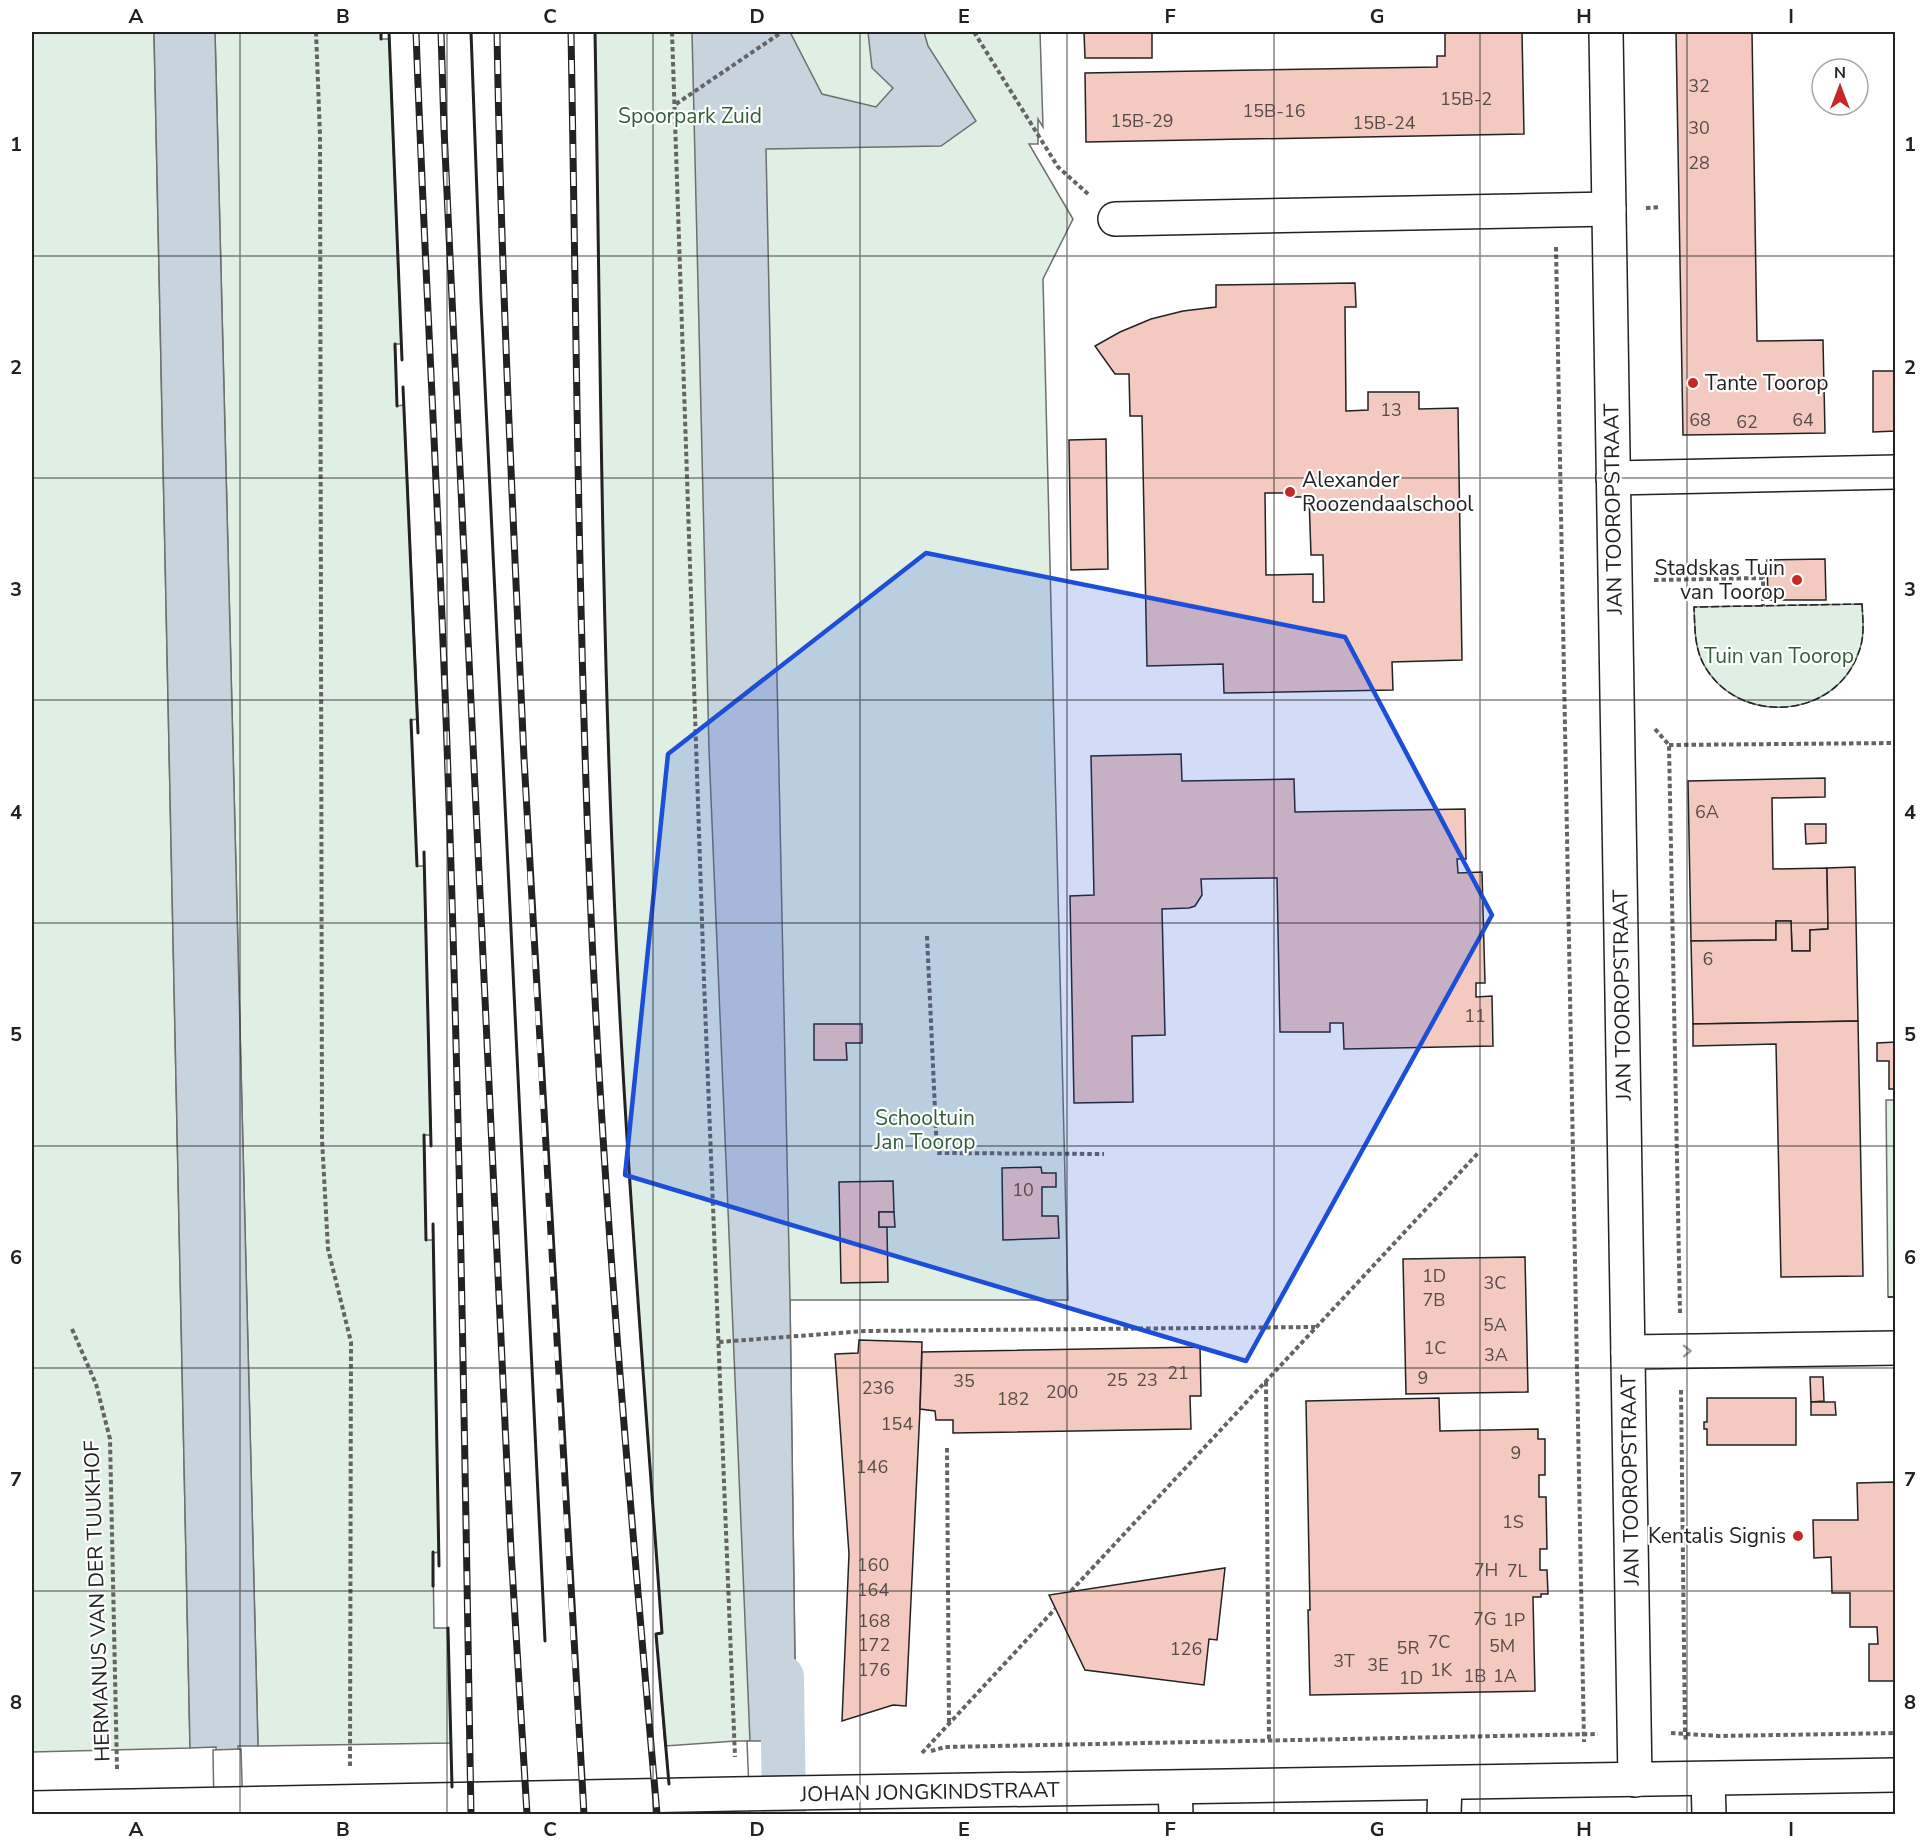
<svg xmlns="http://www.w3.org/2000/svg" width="1927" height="1846" font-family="'Nunito Sans',sans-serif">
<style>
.green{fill:#e0efe3;stroke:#6f6f6f;stroke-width:1.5}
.water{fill:#c7d3dd;stroke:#6f6f6f;stroke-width:1.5}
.pier{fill:#fff;stroke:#6f6f6f;stroke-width:1.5}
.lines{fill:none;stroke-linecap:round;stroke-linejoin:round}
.canal{stroke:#c7d3dd;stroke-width:44}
.building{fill:#f3c9c0;stroke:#222;stroke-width:1.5;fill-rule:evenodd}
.street-casing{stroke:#222;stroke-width:36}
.secondary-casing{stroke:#222;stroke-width:36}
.path{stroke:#646464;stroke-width:4;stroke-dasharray:4.5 3;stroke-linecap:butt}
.street{stroke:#fff;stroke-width:33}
.secondary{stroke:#fff;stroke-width:33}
.rail-casing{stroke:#222;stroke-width:7}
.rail{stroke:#fff;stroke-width:4.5;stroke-dasharray:14;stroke-linecap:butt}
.fence{stroke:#222;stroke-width:1.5;stroke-dasharray:8 3;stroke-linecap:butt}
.wall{stroke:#222;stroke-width:3}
.oneway{stroke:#9c9c9c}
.marked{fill:#1d4ed8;fill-opacity:0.2;stroke:#1d4ed8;stroke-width:4.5;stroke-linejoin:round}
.grid{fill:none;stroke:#222;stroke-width:1.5;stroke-opacity:0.55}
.poi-dot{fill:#c62828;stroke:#fff;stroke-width:2}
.labels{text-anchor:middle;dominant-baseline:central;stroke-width:4.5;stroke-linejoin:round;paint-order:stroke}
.number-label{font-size:18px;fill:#564c4a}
.park-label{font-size:21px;fill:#2f5e38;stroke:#fff}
.poi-label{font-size:21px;fill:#222;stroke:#fff;text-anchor:start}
.street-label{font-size:21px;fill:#222;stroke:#fff}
.neatline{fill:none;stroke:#222;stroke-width:2}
.grid-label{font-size:20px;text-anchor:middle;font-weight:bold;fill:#222}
</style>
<rect width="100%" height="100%" fill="#fff"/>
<g class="green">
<path d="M32,32H154L190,1748L32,1752Z"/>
<path d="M215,32H381V39H389L401,344H395L397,406L404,405L418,719L411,720L417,866H424L431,1135H424L426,1240H433L439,1552L433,1553L434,1628H448L451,1743L258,1746Z"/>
<path d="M595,32H1040L1043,127L1038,119V144H1029L1073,219L1043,279L1068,1300H790L796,1736L751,1739L750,1741H736L665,1746L656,1634L662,1632C644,1378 623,1124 613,869C601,590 600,311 595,32Z"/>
<path d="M1862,604C1863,622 1865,638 1858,654C1834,720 1738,726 1704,665C1694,647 1695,627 1694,607Z"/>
<path d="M1886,1100H1896V1297H1888Z"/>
</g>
<g class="water">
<path d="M154,32H215L258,1746H238L240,1814H217L216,1747L190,1748Z"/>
<path d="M692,32H790L822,94L876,107L893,88L872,68L868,32H924L928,46L976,121L941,146L766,149L790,1300L796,1736H769L771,1814H753L709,750Z"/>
</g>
<g class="pier">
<path d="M747,1741H772L774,1814H750Z"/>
<path d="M241,1749L243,1814H214L213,1750Z"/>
</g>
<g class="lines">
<path class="canal" d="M782,1677L784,1814"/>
</g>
<g class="building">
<path d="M1084,32H1152V58H1085Z"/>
<path d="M1445,32H1522L1524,134L1086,142L1085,73L1437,67V56H1445Z"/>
<path d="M1676,32H1752L1757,341L1823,340L1825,433L1683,435Z"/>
<path d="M1355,283L1356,307H1345L1346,411L1368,410V392H1419V409L1458,408L1462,660L1392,662L1393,690L1224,693L1223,664L1147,666L1142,416H1130L1129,374H1115L1095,346L1120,332L1151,319L1183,311L1216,307V285ZM1265,493H1292V497H1309L1311,555H1323L1324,602H1313V574L1266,575Z"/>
<path d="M1873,371H1896V431L1873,432Z"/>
<path d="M1106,439L1108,569L1071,570L1069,440Z"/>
<path d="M1825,559L1826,600H1768L1767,560Z"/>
<path d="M1181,754L1182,781L1294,779L1295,812L1465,809L1466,859H1457L1458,873L1482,872L1485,983H1476V997L1492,996L1493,1046L1344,1049L1343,1023H1330V1032H1280L1277,878L1201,879L1202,895L1195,906L1189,908L1162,909L1165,1035L1132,1036L1133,1102L1074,1103L1070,896L1094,895L1091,756Z"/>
<path d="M1825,778V797L1772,798L1773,869L1827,868L1828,929L1810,930V951H1792L1791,921H1776V940L1691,941L1688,781Z"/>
<path d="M1805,824H1826V843L1806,844Z"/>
<path d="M1855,867L1858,1021L1693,1024L1691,941L1776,940V921H1791L1792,951H1810V930L1828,929L1827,868Z"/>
<path d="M1858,1021L1863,1276L1781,1277L1776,1044L1693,1046V1024Z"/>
<path d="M814,1024H862V1043H846L847,1060H814Z"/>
<path d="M1896,1042V1089H1889V1061H1877V1043Z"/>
<path d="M1041,1167L1042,1173H1056V1187H1042V1216H1058L1059,1238L1003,1240L1002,1168Z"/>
<path d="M893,1181L894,1212H879V1227H887L888,1282L841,1283L839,1182Z"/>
<path d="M879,1212H894L895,1227H879Z"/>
<path d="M1525,1257L1528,1392L1406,1394L1403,1259Z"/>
<path d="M859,1340L922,1342L920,1409L906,1706L893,1705L842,1721L849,1554L835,1354L858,1353Z"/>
<path d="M1200,1347L1201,1396H1190L1191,1429L953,1433V1420H936L935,1411L920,1409L922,1352Z"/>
<path d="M1810,1377H1823L1824,1401L1811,1402Z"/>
<path d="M1439,1398L1440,1431L1538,1429V1439H1545V1475H1539V1497H1546L1547,1549H1540V1570H1547L1548,1594H1541V1597H1533L1535,1691L1310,1695L1308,1610H1310L1306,1401Z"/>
<path d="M1707,1398H1796V1445H1707V1429H1704V1422H1707Z"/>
<path d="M1811,1402H1835L1836,1415H1811Z"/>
<path d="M1894,1482L1896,1681H1869V1644H1878L1877,1627H1850V1593H1832L1831,1557L1814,1558L1813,1520H1858L1857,1483Z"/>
<path d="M1225,1568L1217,1640L1209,1639L1204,1685L1085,1670L1049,1595Z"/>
</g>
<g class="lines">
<g class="street-casing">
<g id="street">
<path d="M1606,32L1635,1780"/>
<path d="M1115,219L1609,209"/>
<path d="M1613,478L1896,472"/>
<path d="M1628,1352L1896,1348"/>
<path d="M1708,1779L1709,1814"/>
<path d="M1175,1788L1176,1814"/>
<path d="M1444,1814L1445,1783"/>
</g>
</g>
<g class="secondary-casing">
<path id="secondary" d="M32,1808L734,1794L1896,1775"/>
</g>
<g class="path">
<path d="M316,32L320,135L322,1139L328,1249L351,1342L350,1766"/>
<path d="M672,32L704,981L735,1757"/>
<path d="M974,32L1058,167L1088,194"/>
<path d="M676,104L782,32"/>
<path d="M1646,208L1661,207"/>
<path d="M1556,247L1584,1742"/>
<path d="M1654,580L1763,578V606"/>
<path d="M1655,729L1669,745L1680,1313"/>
<path d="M1669,745L1896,743"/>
<path d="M927,936L937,1153L1104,1154"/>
<path d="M72,1329L96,1384L110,1439L117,1769"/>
<path d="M719,1342L865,1331L1315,1327"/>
<path d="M1266,1382L1269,1741"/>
<path d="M1681,1390L1685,1733L1686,1742"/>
<path d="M947,1448L949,1723"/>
<path d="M1071,1591L1479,1152"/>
<path d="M1671,1733L1719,1736L1896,1733"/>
<path d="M931,1751L945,1747L1598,1734"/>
<path d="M922,1753L1055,1609"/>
</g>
<use href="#street" class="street"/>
<use href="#secondary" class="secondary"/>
<g class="rail-casing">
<g id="rail">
<path d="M416,32C425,279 440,527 448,775C460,1121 465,1468 471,1814"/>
<path d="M441,32L444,129L511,1551L527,1814"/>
<path d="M497,32C501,274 513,516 524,758C542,1110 562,1462 584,1814"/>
<path d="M571,32C576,310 578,588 589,866C601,1183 630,1499 657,1814"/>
</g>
</g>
<use href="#rail" class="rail"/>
<g class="fence">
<path d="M1862,604C1863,622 1865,638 1858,654C1834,720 1738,726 1704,665C1694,647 1695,627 1694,607Z"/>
<path d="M1888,1297H1896"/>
</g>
<g class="wall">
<path d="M381,32V39"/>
<path d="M389,32L402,360"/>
<path d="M471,32L481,302L545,1641"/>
<path d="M595,32C600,311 601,590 613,869C623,1124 644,1378 662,1633L656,1634L669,1784"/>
<path d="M395,344L397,406"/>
<path d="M403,387L418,733"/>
<path d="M411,720L417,866"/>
<path d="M424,852L431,1146"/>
<path d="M424,1135L426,1240"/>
<path d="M433,1224L439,1566"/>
<path d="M433,1552V1586"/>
<path d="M448,1628L452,1787"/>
</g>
</g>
<defs><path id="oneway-chevron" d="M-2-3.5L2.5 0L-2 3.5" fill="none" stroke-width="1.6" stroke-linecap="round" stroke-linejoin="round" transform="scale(1.5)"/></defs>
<use class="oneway" href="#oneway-chevron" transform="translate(1687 1351) rotate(-1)"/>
<path class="marked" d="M926,553L1345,637L1492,915L1246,1361L625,1175L668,754Z"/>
<path class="grid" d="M240,32V1814M447,32V1814M653,32V1814M860,32V1814M1067,32V1814M1274,32V1814M1480,32V1814M1687,32V1814M32,256H1896M32,478H1896M32,700H1896M32,923H1896M32,1146H1896M32,1368H1896M32,1591H1896"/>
<g class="poi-dot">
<circle cx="1693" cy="383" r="6"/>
<circle cx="1290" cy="492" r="6"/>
<circle cx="1797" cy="580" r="6"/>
<circle cx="1798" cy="1536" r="6"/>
</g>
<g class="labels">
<g class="number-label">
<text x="1699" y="86">32</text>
<text x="1466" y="99">15B-2</text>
<text x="1274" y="111">15B-16</text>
<text x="1142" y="121">15B-29</text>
<text x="1384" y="123">15B-24</text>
<text x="1699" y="128">30</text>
<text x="1699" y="163">28</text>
<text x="1391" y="410">13</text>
<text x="1700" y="420">68</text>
<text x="1803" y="420">64</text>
<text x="1747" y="422">62</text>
<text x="1707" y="812">6A</text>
<text x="1708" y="959">6</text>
<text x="1475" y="1016">11</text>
<text x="1023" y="1190">10</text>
<text x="1434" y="1276">1D</text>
<text x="1495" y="1283">3C</text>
<text x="1434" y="1300">7B</text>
<text x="1495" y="1325">5A</text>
<text x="1435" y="1348">1C</text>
<text x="1496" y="1355">3A</text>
<text x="1178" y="1373">21</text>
<text x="1423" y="1378">9</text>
<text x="1117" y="1380">25</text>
<text x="1147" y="1380">23</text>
<text x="964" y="1381">35</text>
<text x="878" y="1388">236</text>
<text x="1062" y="1392">200</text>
<text x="1013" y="1399">182</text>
<text x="897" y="1424">154</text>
<text x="1516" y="1453">9</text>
<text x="872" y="1467">146</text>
<text x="1513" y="1522">1S</text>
<text x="873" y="1565">160</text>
<text x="1486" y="1570">7H</text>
<text x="1517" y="1571">7L</text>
<text x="873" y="1590">164</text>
<text x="1485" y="1619">7G</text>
<text x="1514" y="1620">1P</text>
<text x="874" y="1621">168</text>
<text x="1439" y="1642">7C</text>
<text x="874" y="1645">172</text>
<text x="1502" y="1646">5M</text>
<text x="1408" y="1648">5R</text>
<text x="1186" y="1649">126</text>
<text x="1344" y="1661">3T</text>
<text x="1378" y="1665">3E</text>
<text x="874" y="1670">176</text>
<text x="1441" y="1670">1K</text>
<text x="1475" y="1676">1B</text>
<text x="1505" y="1676">1A</text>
<text x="1411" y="1678">1D</text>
</g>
<g class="park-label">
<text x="690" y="116">Spoorpark Zuid</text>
<text x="1779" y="656">Tuin van Toorop</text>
<text x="925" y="1118">Schooltuin<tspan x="925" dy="24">Jan Toorop</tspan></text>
</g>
<g class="poi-label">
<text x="1705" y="383">Tante Toorop</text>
<text x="1302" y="480">Alexander<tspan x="1302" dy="24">Roozendaalschool</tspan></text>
<text x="1785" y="568" text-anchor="end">Stadskas Tuin<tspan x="1785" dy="24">van Toorop</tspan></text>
<text x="1786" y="1536" text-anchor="end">Kentalis Signis</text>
</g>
<g class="street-label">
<text transform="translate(1613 509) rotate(-91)">JAN TOOROPSTRAAT</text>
<text transform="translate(1622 995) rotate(-91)">JAN TOOROPSTRAAT</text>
<text transform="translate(1630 1480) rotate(-91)">JAN TOOROPSTRAAT</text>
<text transform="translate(97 1601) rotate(-92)">HERMANUS VAN DER TUUKHOF</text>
<text transform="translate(930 1792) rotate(-1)">JOHAN JONGKINDSTRAAT</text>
</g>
</g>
<rect width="1927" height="1846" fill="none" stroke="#ffffff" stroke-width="66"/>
<g transform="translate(1840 87)"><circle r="28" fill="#ffffff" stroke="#a7a7a7" stroke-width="1.5"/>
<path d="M0-4.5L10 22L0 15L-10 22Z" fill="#c62828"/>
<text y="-9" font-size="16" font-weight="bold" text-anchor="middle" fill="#222222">N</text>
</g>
<rect x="33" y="33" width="1861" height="1780" class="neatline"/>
<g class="grid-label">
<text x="136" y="23">A</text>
<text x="343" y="23">B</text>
<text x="550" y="23">C</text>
<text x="757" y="23">D</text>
<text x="964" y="23">E</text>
<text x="1170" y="23">F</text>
<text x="1377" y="23">G</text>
<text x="1584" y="23">H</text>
<text x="1791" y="23">I</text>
<text x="16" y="151">1</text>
<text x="1910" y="151">1</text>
<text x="16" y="374">2</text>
<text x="1910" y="374">2</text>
<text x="16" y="596">3</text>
<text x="1910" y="596">3</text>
<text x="16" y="819">4</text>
<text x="1910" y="819">4</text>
<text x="16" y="1041">5</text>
<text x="1910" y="1041">5</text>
<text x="16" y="1264">6</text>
<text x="1910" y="1264">6</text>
<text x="16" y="1486">7</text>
<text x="1910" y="1486">7</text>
<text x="16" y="1709">8</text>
<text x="1910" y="1709">8</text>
<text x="136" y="1836">A</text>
<text x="343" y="1836">B</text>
<text x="550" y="1836">C</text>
<text x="757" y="1836">D</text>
<text x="964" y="1836">E</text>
<text x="1170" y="1836">F</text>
<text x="1377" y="1836">G</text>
<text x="1584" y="1836">H</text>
<text x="1791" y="1836">I</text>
</g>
</svg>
